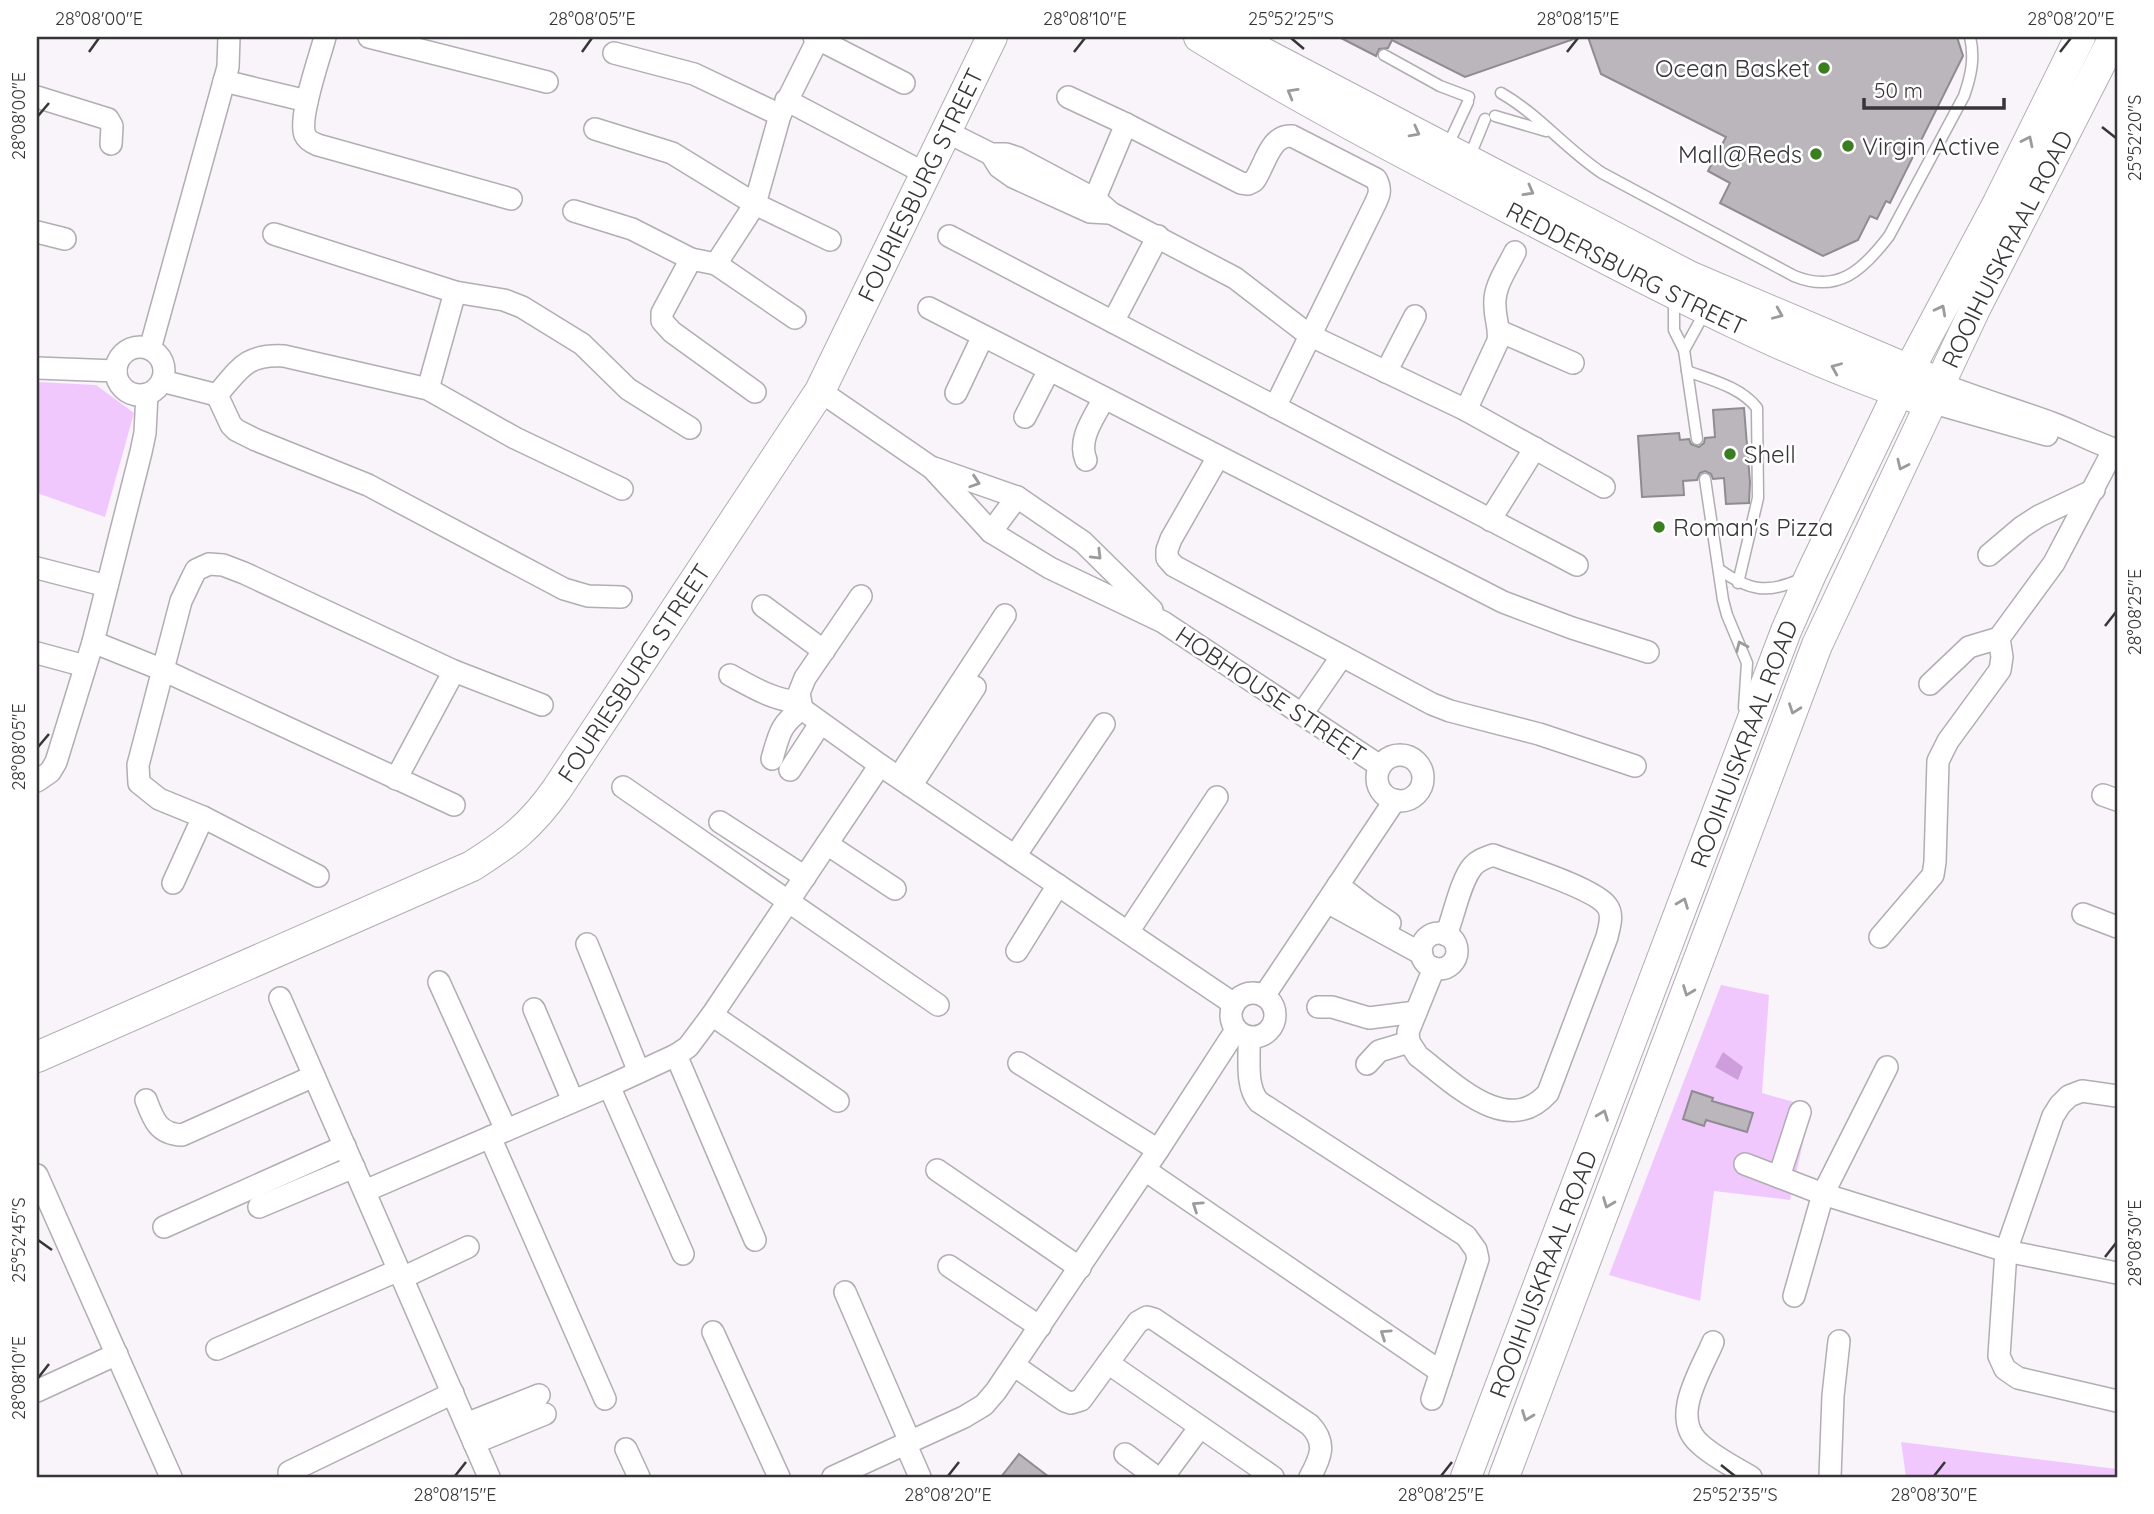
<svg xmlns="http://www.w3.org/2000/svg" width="2154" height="1514" font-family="Quicksand,sans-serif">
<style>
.green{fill:#f1c8fd}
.water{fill:#cd9edb}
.building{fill:#bbb5bc;stroke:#908b92;stroke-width:2}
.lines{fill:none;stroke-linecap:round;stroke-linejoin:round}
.lane-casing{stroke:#b2adb3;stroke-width:13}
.street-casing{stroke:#b2adb3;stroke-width:24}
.secondary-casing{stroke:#b2adb3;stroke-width:32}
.lane{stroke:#fff;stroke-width:10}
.street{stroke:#fff;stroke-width:21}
.secondary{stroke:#fff;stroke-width:30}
.oneway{stroke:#9b9a9c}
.ticks{fill:none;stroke:#373538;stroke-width:2.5}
.poi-dot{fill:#3b7e20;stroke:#fff;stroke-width:2.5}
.labels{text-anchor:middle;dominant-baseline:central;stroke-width:5;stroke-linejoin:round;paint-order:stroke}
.poi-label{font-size:24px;fill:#373538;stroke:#fff;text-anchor:start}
.street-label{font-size:24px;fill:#373538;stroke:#fff}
.neatline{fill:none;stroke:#373538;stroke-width:2.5}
.ticks-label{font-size:18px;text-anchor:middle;fill:#373538}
</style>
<rect width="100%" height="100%" fill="#f9f3fa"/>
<g class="green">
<path d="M37,382L96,385L134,413L105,517L37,493Z"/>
<path d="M1721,985L1769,995L1762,1093L1811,1107L1790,1200L1714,1191L1700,1301L1609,1275Z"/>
<path d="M1901,1442L2117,1469V1477H1906Z"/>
</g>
<path class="water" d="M1723,1052L1743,1067L1738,1080L1715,1067Z"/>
<g class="building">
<path d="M1339,37H1573L1574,39L1465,77L1392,40L1388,48L1379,49L1376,56Z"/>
<path d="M1588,37H1957L1963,56L1890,203L1886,201L1877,219L1870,216L1858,240L1823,256L1720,203L1730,183L1708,171L1726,137L1601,74Z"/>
<path d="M1744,408L1750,482L1749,503L1726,504L1724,478L1713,479L1711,474L1705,471L1700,473L1697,480L1683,481L1684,495L1642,497L1638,436L1679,433L1680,440L1689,439L1691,444L1699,447L1704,443L1705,438L1715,437L1713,410Z"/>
<path d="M1692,1091L1713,1098L1712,1101L1753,1113L1747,1132L1706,1120L1704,1126L1683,1119Z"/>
<path d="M1019,1454L1049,1477H1001Z"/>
</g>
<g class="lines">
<g class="lane-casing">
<g id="lane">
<path d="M1384,55L1440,86L1469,97"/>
<path d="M1501,93C1538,114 1566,149 1602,173L1794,276C1838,294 1863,270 1889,236L1964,96C1971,76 1975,58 1970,37"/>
<path d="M1495,116L1546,131"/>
<path d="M1447,147L1468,102"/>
<path d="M1469,158L1485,119"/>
<path d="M1679,299L1674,309V330L1684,350L1697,439"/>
<path d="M1684,350L1705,312"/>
<path d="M1687,371C1711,380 1741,387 1757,408L1758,498L1738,583"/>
<path d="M1705,479L1723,600L1727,615L1747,663L1744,708"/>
<path d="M1720,570C1750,591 1767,594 1801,579"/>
</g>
</g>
<g class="street-casing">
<g id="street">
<path d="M325,37C320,57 298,117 305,135C307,140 313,143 318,145L511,199"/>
<path d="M369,37L547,82"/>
<path d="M814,37L904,83"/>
<path d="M614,53L694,74L780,115"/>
<path d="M224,81L307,101"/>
<path d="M37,97L108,119L112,126L111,144"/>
<path d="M1068,97L1126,124L1241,183L1248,184L1254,181C1265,166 1270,134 1292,136L1376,179C1382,190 1379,196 1374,206L1275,407"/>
<path d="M786,100L926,174"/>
<path d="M595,129L672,153L755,204L830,240"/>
<path d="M947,132L991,154H1006L1018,158L1095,199L1111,213L1235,278L1309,335L1466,410L1604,487"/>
<path d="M991,154L999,167L1013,177L1090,212L1109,213"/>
<path d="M1090,210L1126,124"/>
<path d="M574,211L632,229L691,259"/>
<path d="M37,232L65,239"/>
<path d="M274,234L455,292L504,300L522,307L582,344L628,389L690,428"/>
<path d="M949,236L1577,565"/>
<path d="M716,264L795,318"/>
<path d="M929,308L1503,602L1572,628L1648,652"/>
<path d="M1113,322L1158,236"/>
<path d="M1499,331L1573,363"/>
<circle cx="140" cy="371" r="24"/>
<path d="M150,349L228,67L229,37"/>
<path d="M37,368L116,371"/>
<path d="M1386,372L1415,316"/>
<path d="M162,381L217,395C240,368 246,354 284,356L428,389L515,438L622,489"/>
<path d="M1939,383C1976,398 2014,409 2052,423C2074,431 2095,443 2117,450"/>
<path d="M428,389L455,292"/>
<path d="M820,391L932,468L991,532L1050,568L1163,622L1380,766"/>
<path d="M755,392L672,332L662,321V313L691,259L716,264L755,204L780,115L818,39"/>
<path d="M956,393L983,336"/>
<path d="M217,395L231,425L236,430L256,440L368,485L564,589L588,596L621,597"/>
<path d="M1930,402L2047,435"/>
<path d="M1466,410L1498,341C1500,328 1495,319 1495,306C1493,287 1507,269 1515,252"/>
<path d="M1025,417L1049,370"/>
<path d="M1218,457L1171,539L1167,550V558L1174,566L1432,704L1450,711L1539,734L1635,766"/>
<path d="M1086,460C1077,438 1095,417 1104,398"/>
<path d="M934,468L1017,497L1083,542L1152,610"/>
<path d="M1490,520L1535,448"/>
<path d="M991,532L1017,497"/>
<path d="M1989,555L2022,527L2039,516L2094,490"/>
<path d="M37,568L107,586"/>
<path d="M861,596L805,678L799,693L802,709L880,765L1234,1004"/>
<path d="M763,606L824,651"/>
<path d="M93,642L163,670L454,805"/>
<path d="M37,653L85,666"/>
<path d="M730,675C752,687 773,700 799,702"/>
<path d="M1930,684L1969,647L1999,638"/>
<path d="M1302,714L1342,656"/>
<circle cx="1400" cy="778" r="23"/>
<path d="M772,759C779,735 780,724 802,709"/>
<path d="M790,770L820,724"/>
<path d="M899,777L1005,615"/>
<path d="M396,779L454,671"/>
<path d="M37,781L50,772L56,762L93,642L141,452L145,433L147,394"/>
<path d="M911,786L975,687"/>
<path d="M623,787L938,1005"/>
<path d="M2103,795L2117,800"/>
<path d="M720,822L805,877"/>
<path d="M827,844L895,889"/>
<path d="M1015,856L1104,724"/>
<path d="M318,876L203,817L159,799L139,783L138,765L181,601L191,580L196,570L209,564L223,565L244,573L454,671L542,705"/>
<path d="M173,883L203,817"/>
<path d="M1338,885L1369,909L1390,923"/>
<path d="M1327,902L1422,954"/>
<path d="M2083,914L2117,927"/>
<path d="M1128,932L1217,797"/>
<circle cx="1439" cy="951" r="18"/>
<path d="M1880,937L1933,875L1935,862L1938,761L1948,741L2000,670L2002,657L1999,638L2054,563L2114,449"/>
<path d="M587,944L639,1072"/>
<path d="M1017,951L1058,885"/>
<path d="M1434,968L1408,1032L1409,1042L1418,1056C1453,1082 1507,1139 1548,1093L1607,937C1609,927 1614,915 1607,906C1595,888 1516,864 1493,855C1485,858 1478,860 1473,866C1460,881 1454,916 1446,935"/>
<path d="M439,982L506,1130"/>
<circle cx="1253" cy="1015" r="22"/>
<path d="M1264,996L1395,800"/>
<path d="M280,998L489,1477"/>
<path d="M1318,1007H1332L1369,1018L1416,1012"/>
<path d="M534,1009L573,1101"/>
<path d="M712,1015L838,1101"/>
<path d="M1249,1037C1250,1057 1245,1087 1259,1102L1466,1236L1476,1250L1478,1259L1432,1399"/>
<path d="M676,1055L755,1240"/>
<path d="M1019,1063L1158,1150"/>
<path d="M1367,1064L1379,1051L1409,1042"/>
<path d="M609,1086L683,1254"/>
<path d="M2117,1096L2082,1091L2069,1096L2060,1105L2053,1116L2006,1251L1999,1356L2005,1369L2018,1378L2117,1401"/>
<path d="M146,1100C153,1119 158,1134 182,1135L314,1076"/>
<path d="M490,1137L605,1399"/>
<path d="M1745,1164L1779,1177L1800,1112"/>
<path d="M937,1170L1080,1268"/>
<path d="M1145,1170L1441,1372"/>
<path d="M37,1175L171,1477"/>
<path d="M1779,1177L1823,1194L2006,1251L2117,1273"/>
<path d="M365,1191L609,1086L676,1055L688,1047L712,1015L880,765"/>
<path d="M259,1207L354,1167"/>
<path d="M164,1227L345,1146"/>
<path d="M949,1266L1040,1327"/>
<path d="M402,1278L468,1247"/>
<path d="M845,1292L910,1442"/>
<path d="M1794,1296L1823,1194L1887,1067"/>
<path d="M713,1332L779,1477"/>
<path d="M1713,1342C1701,1371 1669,1418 1700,1444C1714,1457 1734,1467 1751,1477"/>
<path d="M217,1349L399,1270"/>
<path d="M1108,1363L1273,1477"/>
<path d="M1015,1366L1065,1401L1071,1403L1081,1400L1138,1322L1147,1317L1154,1319L1310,1425C1327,1443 1321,1457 1310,1477"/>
<path d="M37,1391L117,1354"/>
<path d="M466,1424L539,1395"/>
<path d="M474,1443L545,1414"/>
<path d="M906,1445L920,1477"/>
<path d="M626,1449L639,1477"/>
<path d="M1125,1454L1156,1477"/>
<path d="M289,1472L453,1393"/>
<path d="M833,1477L964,1417L984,1405L996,1391L1158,1150L1236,1030"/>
<path d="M1163,1477L1200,1427"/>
<path d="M1830,1477L1833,1396L1839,1341"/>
</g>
</g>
<g class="secondary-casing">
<g id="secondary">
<path id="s1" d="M1199,37C1309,105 1422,163 1537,223C1660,287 1784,353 1916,398"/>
<path d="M1233,37L1689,276L1926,377"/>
<path id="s2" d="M37,1057L472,866C510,842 531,826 557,789L820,391L992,37"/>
<path id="s3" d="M1466,1477L1786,631L1811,574L1909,370L1998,203L2080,37"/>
<path id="s4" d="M1504,1477L1817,645L1975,309L2114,37"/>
</g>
</g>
<use href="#lane" class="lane"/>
<use href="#street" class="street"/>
<use href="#secondary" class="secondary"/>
</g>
<defs><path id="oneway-chevron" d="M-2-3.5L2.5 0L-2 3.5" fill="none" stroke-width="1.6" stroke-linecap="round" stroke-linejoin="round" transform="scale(1.75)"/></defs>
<g class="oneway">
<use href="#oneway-chevron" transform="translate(1292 93) rotate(-150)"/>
<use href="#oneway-chevron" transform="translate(1415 132) rotate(28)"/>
<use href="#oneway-chevron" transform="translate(2028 141) rotate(-64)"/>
<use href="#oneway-chevron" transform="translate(1529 191) rotate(29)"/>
<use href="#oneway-chevron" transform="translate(1941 310) rotate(-62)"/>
<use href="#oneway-chevron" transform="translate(1778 314) rotate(23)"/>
<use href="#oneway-chevron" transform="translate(1836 368) rotate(-157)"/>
<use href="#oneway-chevron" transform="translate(1902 465) rotate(115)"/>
<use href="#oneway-chevron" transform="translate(975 482) rotate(18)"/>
<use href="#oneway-chevron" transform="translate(1097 555) rotate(45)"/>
<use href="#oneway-chevron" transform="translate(1741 646) rotate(-114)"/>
<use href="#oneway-chevron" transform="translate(1794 709) rotate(110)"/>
<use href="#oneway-chevron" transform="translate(1683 903) rotate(-69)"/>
<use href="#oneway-chevron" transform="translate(1688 991) rotate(111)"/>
<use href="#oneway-chevron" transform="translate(1603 1115) rotate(-69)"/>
<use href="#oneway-chevron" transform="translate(1608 1203) rotate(111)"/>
<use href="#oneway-chevron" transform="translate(1197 1206) rotate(-146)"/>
<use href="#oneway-chevron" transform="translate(1385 1334) rotate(-146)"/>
<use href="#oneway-chevron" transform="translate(1527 1416) rotate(111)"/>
</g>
<path class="ticks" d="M1291,38L1304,49M89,52L99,38M582,52L592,38M1074,52L1085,38M1567,52L1578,38M2060,52L2071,38M38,116L49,103M2102,127L2116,138M2105,626L2116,612M38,747L49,734M38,1240L52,1250M2105,1257L2116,1243M38,1378L49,1364M1721,1465L1735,1476M455,1476L466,1462M948,1476L959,1462M1441,1476L1452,1462M1934,1476L1945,1462"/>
<g class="poi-dot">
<circle cx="1824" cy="68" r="7"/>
<circle cx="1848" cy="146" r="7"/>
<circle cx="1816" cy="154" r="7"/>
<circle cx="1730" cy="454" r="7"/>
<circle cx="1659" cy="527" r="7"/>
</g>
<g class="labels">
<g class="poi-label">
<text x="1810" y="68" text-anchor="end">Ocean Basket</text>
<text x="1862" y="146">Virgin Active</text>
<text x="1802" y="154" text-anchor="end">Mall@Reds</text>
<text x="1744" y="454">Shell</text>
<text x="1673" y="527">Roman's Pizza</text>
</g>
<g class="street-label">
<text stroke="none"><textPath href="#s2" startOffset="1297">FOURIESBURG STREET</textPath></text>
<text stroke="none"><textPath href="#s4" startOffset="1328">ROOIHUISKRAAL ROAD</textPath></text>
<text stroke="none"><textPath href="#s1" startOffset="486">REDDERSBURG STREET</textPath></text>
<text stroke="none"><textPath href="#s2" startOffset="730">FOURIESBURG STREET</textPath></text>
<text transform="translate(1271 694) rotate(34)">HOBHOUSE STREET</text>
<text stroke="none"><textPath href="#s3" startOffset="784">ROOIHUISKRAAL ROAD</textPath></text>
<text stroke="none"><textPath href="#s3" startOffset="217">ROOIHUISKRAAL ROAD</textPath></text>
</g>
</g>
<rect width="2154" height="1514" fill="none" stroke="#ffffff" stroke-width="77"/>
<path d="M1864 98v10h140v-10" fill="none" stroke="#373538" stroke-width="3.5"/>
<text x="1874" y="98" font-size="21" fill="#373538" stroke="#ffffff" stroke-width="5" paint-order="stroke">50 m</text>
<rect x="38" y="38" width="2078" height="1438" class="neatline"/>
<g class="ticks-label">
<text x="99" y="25">28°08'00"E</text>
<text x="592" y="25">28°08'05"E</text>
<text x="1085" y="25">28°08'10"E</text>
<text x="1291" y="25">25°52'25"S</text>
<text x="1578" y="25">28°08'15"E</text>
<text x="2071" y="25">28°08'20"E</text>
<text transform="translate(19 116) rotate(-90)" y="6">28°08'00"E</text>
<text transform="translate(2135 138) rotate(-90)" y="6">25°52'20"S</text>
<text transform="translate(2135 612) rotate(-90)" y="6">28°08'25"E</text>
<text transform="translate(19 747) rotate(-90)" y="6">28°08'05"E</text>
<text transform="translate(19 1240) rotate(-90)" y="6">25°52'45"S</text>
<text transform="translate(2135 1243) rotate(-90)" y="6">28°08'30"E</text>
<text transform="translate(19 1378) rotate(-90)" y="6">28°08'10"E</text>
<text x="455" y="1501">28°08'15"E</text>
<text x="948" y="1501">28°08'20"E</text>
<text x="1441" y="1501">28°08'25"E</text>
<text x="1735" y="1501">25°52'35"S</text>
<text x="1934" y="1501">28°08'30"E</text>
</g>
</svg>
